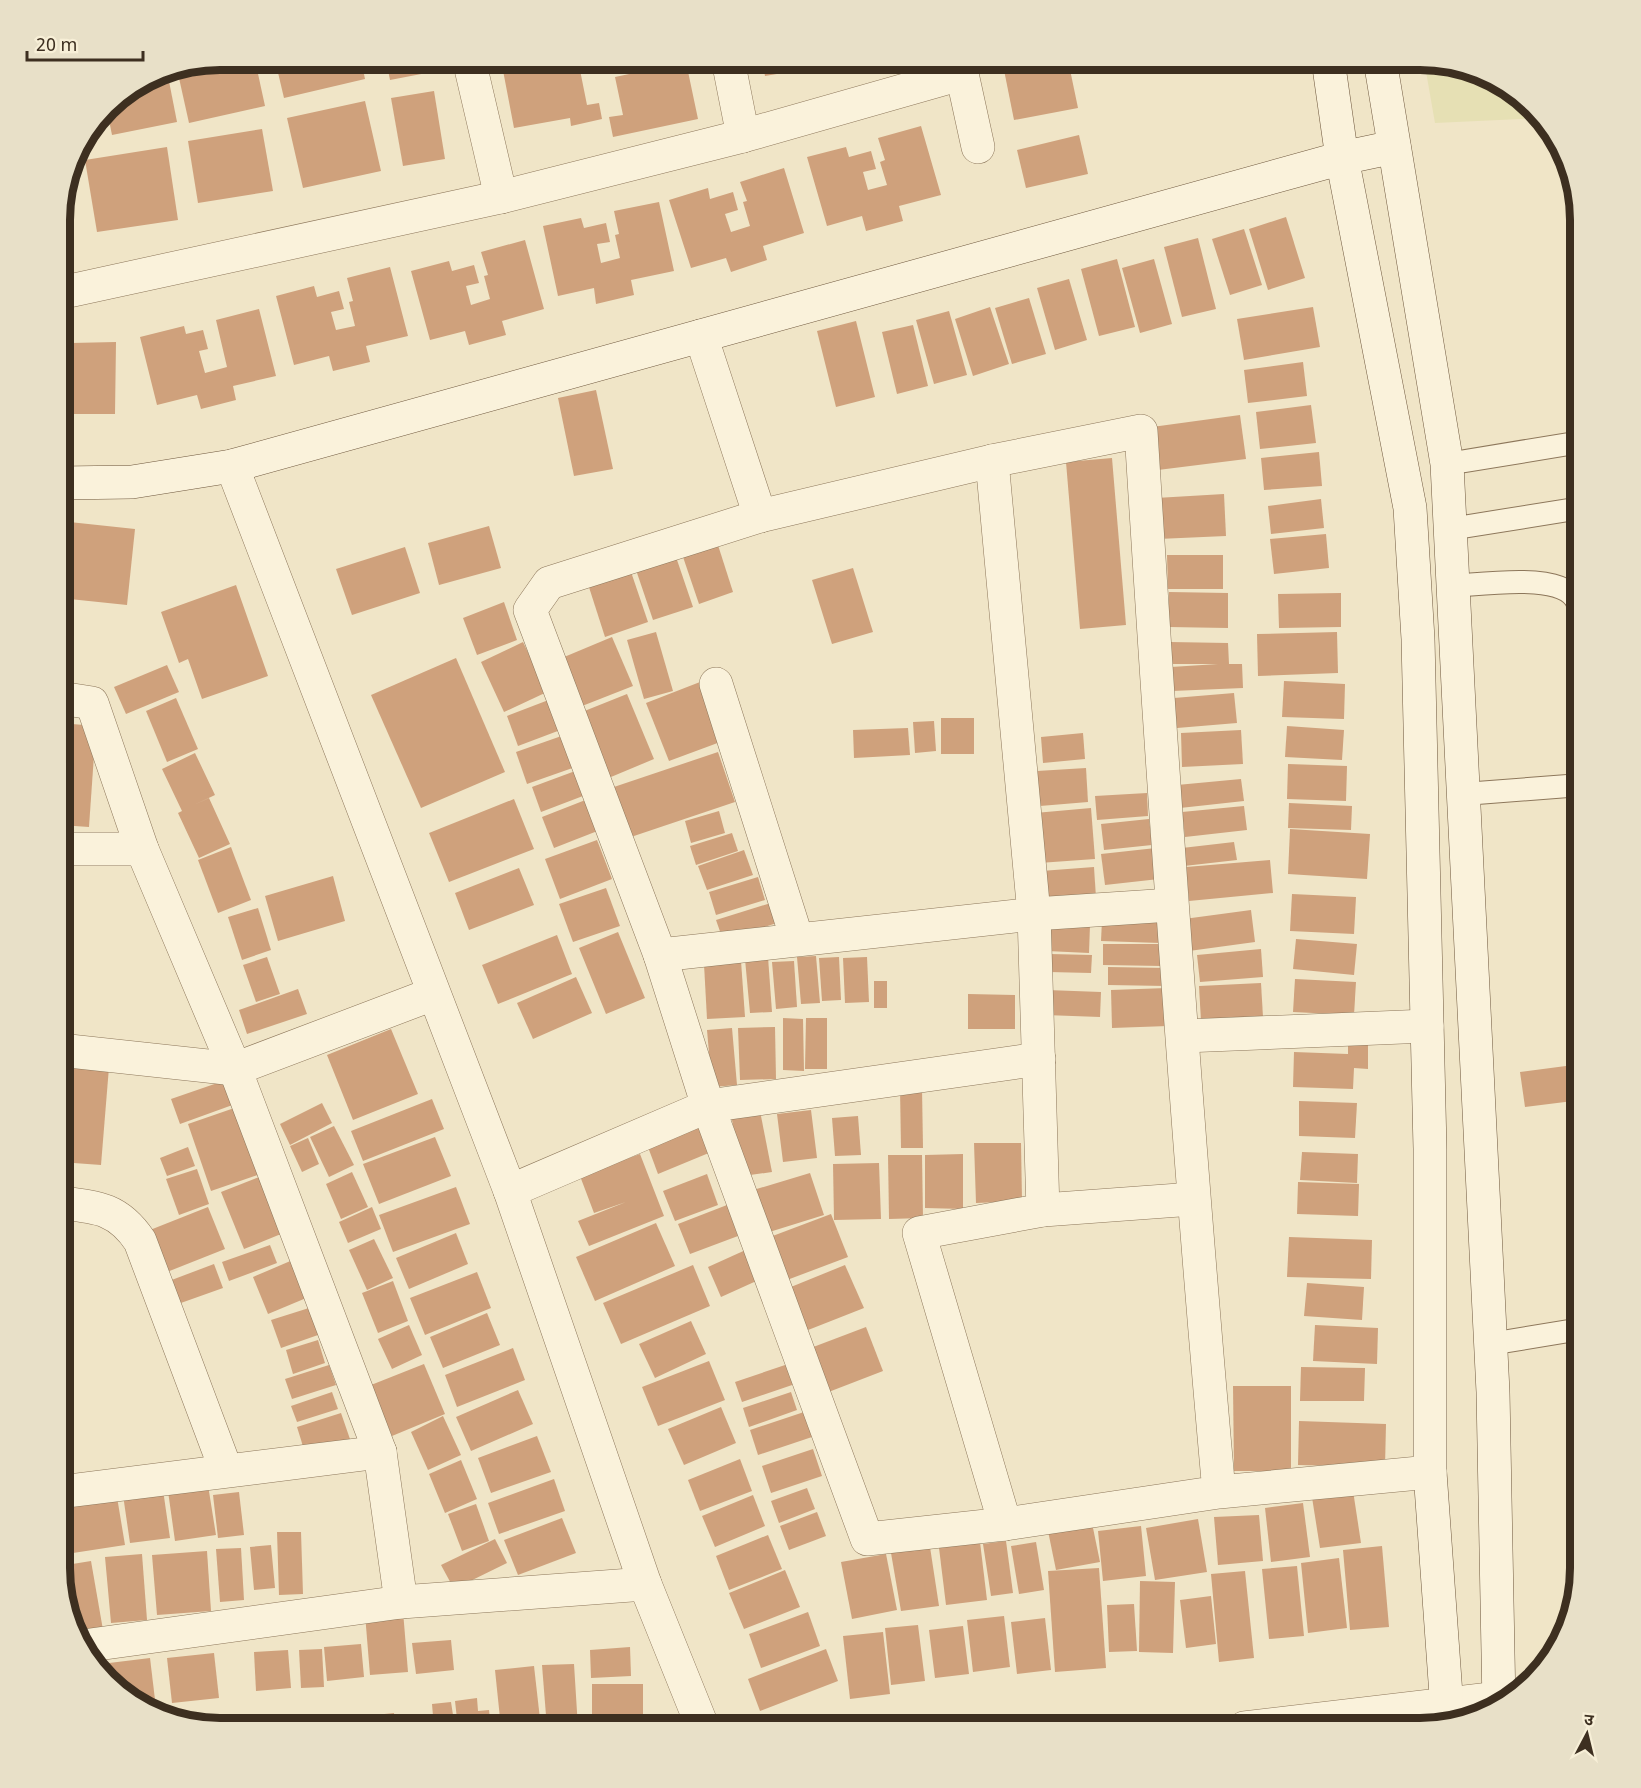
<svg xmlns="http://www.w3.org/2000/svg" width="1641" height="1788" font-family="Georgia,'Noto Sans Devanagari',serif">
<style>
.farmland{fill:#e6e0b4}
.building{fill:#cfa17c}
.lines{fill:none;stroke-linecap:round;stroke-linejoin:round}
.lane-casing{stroke:#8d775b;stroke-width:24}
.street-casing{stroke:#8d775b;stroke-width:34}
.secondary-casing{stroke:#6f583e;stroke-width:34}
.lane{stroke:#faf2db;stroke-width:22}
.street{stroke:#faf2db;stroke-width:33}
.secondary{stroke:#faf2db;stroke-width:33}
.rim{fill:none;stroke:#3d2f20;stroke-width:8}
</style>
<rect width="100%" height="100%" fill="#f0e5c7"/>
<path class="farmland" d="M1424,60L1492,77L1542,118L1435,123Z"/>
<g class="building">
<path d="M220,60H255L265,106L189,123L177,69Z"/>
<path d="M275,60H361L365,79L284,98Z"/>
<path d="M386,60H435L437,71L390,80Z"/>
<path d="M501,60H578L587,105L599,103L602,119L571,126L570,118L514,128Z"/>
<path d="M762,60H823L824,66L765,76Z"/>
<path d="M1002,60H1068L1078,108L1014,120Z"/>
<path d="M686,62L698,119L613,137L609,117L623,115L615,77Z"/>
<path d="M167,71L177,122L112,135L107,110L114,100L159,72Z"/>
<path d="M434,91L445,159L403,166L391,98Z"/>
<path d="M365,101L381,171L303,188L287,118Z"/>
<path d="M921,126L941,195L899,206L903,221L866,231L862,216L827,226L807,157L846,147L849,157L871,151L876,169L863,172L868,190L887,185L880,162L885,160L878,138Z"/>
<path d="M262,129L273,191L198,203L188,141Z"/>
<path d="M1079,135L1088,174L1026,188L1017,150Z"/>
<path d="M167,147L178,220L97,232L85,160Z"/>
<path d="M784,168L804,233L763,246L767,260L731,272L726,258L691,268L669,200L708,188L710,199L733,192L738,210L725,214L731,232L750,226L743,202L747,201L740,182Z"/>
<path d="M659,202L674,271L631,280L634,295L596,304L594,288L558,296L543,226L581,218L584,228L606,223L610,242L597,244L601,263L620,258L615,235L619,234L614,211Z"/>
<path d="M1286,217L1305,278L1268,290L1249,229Z"/>
<path d="M1244,229L1262,285L1230,295L1212,239Z"/>
<path d="M1198,238L1216,309L1182,317L1164,247Z"/>
<path d="M525,240L544,309L502,321L506,335L469,345L465,331L430,340L411,271L449,261L452,271L474,265L479,283L466,286L471,305L490,299L484,276L488,275L481,252Z"/>
<path d="M1117,259L1135,327L1099,336L1081,269Z"/>
<path d="M1154,259L1172,324L1140,333L1122,268Z"/>
<path d="M390,267L408,336L366,346L370,362L333,371L329,356L294,365L276,296L314,286L317,297L339,291L344,309L331,312L336,330L355,326L349,302L353,301L347,278Z"/>
<path d="M1069,279L1087,340L1055,350L1037,288Z"/>
<path d="M1029,298L1046,354L1012,364L995,308Z"/>
<path d="M990,307L1009,364L973,376L955,319Z"/>
<path d="M1313,307L1320,347L1244,360L1237,319Z"/>
<path d="M259,309L276,376L233,386L236,400L201,409L197,395L157,405L140,337L184,326L186,334L203,330L208,349L199,351L205,373L227,367L216,320Z"/>
<path d="M949,311L967,375L934,384L916,320Z"/>
<path d="M856,321L875,397L836,407L817,331Z"/>
<path d="M913,325L928,386L897,394L882,332Z"/>
<path d="M116,342L115,414H72V429H60V391H66V366H70L71,343Z"/>
<path d="M1303,362L1307,396L1248,403L1244,370Z"/>
<path d="M596,390L613,469L574,476L558,398Z"/>
<path d="M1311,405L1316,443L1260,449L1256,412Z"/>
<path d="M1240,415L1246,459L1158,470L1152,427Z"/>
<path d="M1319,452L1322,486L1264,490L1261,458Z"/>
<path d="M1112,458L1126,625L1080,629L1066,462Z"/>
<path d="M1224,494L1226,536L1158,539L1156,498Z"/>
<path d="M1321,499L1324,528L1271,534L1268,506Z"/>
<path d="M60,521L135,529L127,605L60,598Z"/>
<path d="M489,526L501,568L439,585L428,543Z"/>
<path d="M1326,534L1329,568L1274,574L1270,539Z"/>
<path d="M717,542L733,592L699,604L682,554Z"/>
<path d="M405,547L420,593L352,615L336,569Z"/>
<path d="M675,554L693,607L653,620L635,567Z"/>
<path d="M1167,555H1223V589H1168Z"/>
<path d="M629,566L648,622L605,637L587,581Z"/>
<path d="M853,568L873,632L832,644L812,580Z"/>
<path d="M236,585L268,676L202,699L188,659L179,663L161,612Z"/>
<path d="M1169,592L1228,593V628L1169,627Z"/>
<path d="M1341,593V627L1279,628L1278,594Z"/>
<path d="M504,602L517,640L477,655L463,618Z"/>
<path d="M656,632L673,691L644,699L627,640Z"/>
<path d="M1337,632L1338,673L1258,676L1257,634Z"/>
<path d="M612,637L633,686L577,708L557,660Z"/>
<path d="M523,642L547,692L504,712L481,662Z"/>
<path d="M1170,642L1228,643L1229,664H1242L1243,688L1172,691L1171,667L1218,664H1171Z"/>
<path d="M456,658L505,772L421,808L371,695Z"/>
<path d="M167,665L179,692L126,714L114,687Z"/>
<path d="M1284,681L1345,684L1344,719L1282,717Z"/>
<path d="M700,682L723,741L669,761L646,703Z"/>
<path d="M1234,693L1237,723L1177,728L1174,698Z"/>
<path d="M627,694L654,759L599,782L572,716Z"/>
<path d="M559,696L571,726L518,746L507,716Z"/>
<path d="M176,698L198,749L167,762L146,711Z"/>
<rect x="941" y="718" width="33" height="36"/>
<path d="M934,721L936,751L915,753L913,722Z"/>
<path d="M60,723L96,726L89,827L60,825Z"/>
<path d="M1287,726L1344,730L1342,760L1285,757Z"/>
<path d="M908,728L910,755L854,758L853,730Z"/>
<path d="M1241,730L1243,764L1182,767L1181,733Z"/>
<path d="M570,733L581,765L527,784L516,752Z"/>
<path d="M1083,733L1085,759L1043,763L1041,737Z"/>
<path d="M718,752L735,802L625,839L608,789Z"/>
<path d="M195,753L215,795L194,805L209,798L230,844L199,858L178,813L182,811L162,769Z"/>
<path d="M1288,764L1347,766L1346,801L1287,799Z"/>
<path d="M586,767L596,791L541,812L532,787Z"/>
<path d="M1086,768L1088,802L1040,806L1037,771Z"/>
<path d="M1241,779L1244,801L1180,808L1177,785Z"/>
<path d="M1147,793L1148,816L1097,820L1095,796Z"/>
<path d="M514,799L534,849L449,882L429,833Z"/>
<path d="M588,799L600,830L554,848L542,817Z"/>
<path d="M1289,803L1352,806L1351,830L1288,828Z"/>
<path d="M1244,806L1247,830L1185,837L1182,812Z"/>
<path d="M1091,808L1095,859L1039,863L1035,813Z"/>
<path d="M719,811L725,833L691,843L685,821Z"/>
<path d="M1149,819L1152,845L1104,850L1101,824Z"/>
<path d="M1290,829L1370,834L1367,879L1288,874Z"/>
<path d="M732,833L738,851L696,865L690,846Z"/>
<path d="M597,840L612,879L560,899L545,859Z"/>
<path d="M1234,842L1237,860L1184,866L1182,848Z"/>
<path d="M231,847L251,900L218,913L198,860Z"/>
<path d="M1165,847L1168,878L1105,885L1101,854Z"/>
<path d="M744,850L753,875L707,890L698,866Z"/>
<path d="M1270,860L1273,893L1189,901L1186,867Z"/>
<path d="M1094,867L1096,898L1044,903L1041,871Z"/>
<path d="M519,868L534,905L469,930L455,893Z"/>
<path d="M333,876L345,921L278,941L265,896Z"/>
<path d="M758,877L765,900L716,915L709,892Z"/>
<path d="M606,888L620,926L573,942L559,904Z"/>
<path d="M1292,894L1356,897L1354,934L1290,931Z"/>
<path d="M774,902L780,922L723,940L716,920Z"/>
<path d="M258,908L271,950L242,960L228,917Z"/>
<path d="M1251,910L1255,942L1189,951L1184,919Z"/>
<path d="M1102,920L1161,921L1160,943L1101,941Z"/>
<path d="M1048,923L1090,925L1089,953L1047,951Z"/>
<path d="M618,932L645,998L606,1014L579,948Z"/>
<path d="M557,935L572,974L498,1004L482,965Z"/>
<path d="M1296,939L1357,944L1354,975L1293,969Z"/>
<path d="M1103,944H1162V966L1103,965Z"/>
<path d="M1261,949L1263,977L1200,982L1197,955Z"/>
<path d="M1050,954L1092,955L1091,973L1049,972Z"/>
<path d="M816,956L820,1003L801,1004L797,957Z"/>
<path d="M267,957L280,994L256,1002L243,965Z"/>
<path d="M768,957L772,1012L750,1013L745,959Z"/>
<path d="M839,957L841,1000L822,1001L819,958Z"/>
<path d="M867,957L869,1002L845,1003L843,958Z"/>
<path d="M741,961L745,1017L707,1019L704,964Z"/>
<path d="M794,961L797,1007L776,1009L772,962Z"/>
<path d="M1108,967L1167,968L1166,986L1108,985Z"/>
<path d="M576,977L592,1013L533,1039L517,1003Z"/>
<path d="M1295,979L1356,982L1354,1015L1293,1012Z"/>
<rect x="874" y="981" width="13" height="27"/>
<path d="M1261,983L1263,1017L1201,1021L1199,986Z"/>
<path d="M1167,988L1168,1026L1112,1028L1111,990Z"/>
<path d="M298,989L307,1014L247,1034L239,1010Z"/>
<path d="M1047,990L1101,992L1100,1017L1045,1015Z"/>
<path d="M968,994L1015,995V1029H968Z"/>
<path d="M783,1018L803,1019L804,1071L783,1070Z"/>
<path d="M806,1018H827V1069H805Z"/>
<path d="M775,1027L776,1079L740,1080L738,1028Z"/>
<path d="M732,1028L737,1085L712,1087L707,1030Z"/>
<path d="M391,1029L418,1094L353,1120L327,1055Z"/>
<path d="M1348,1041H1368V1069L1354,1068L1353,1089L1293,1087L1294,1052L1348,1054Z"/>
<path d="M69,1064L109,1067L101,1165L60,1162Z"/>
<path d="M1581,1064V1100L1525,1107L1520,1072Z"/>
<path d="M229,1079L238,1103L180,1124L171,1099Z"/>
<path d="M900,1088H922L923,1148H901Z"/>
<path d="M432,1099L444,1129L363,1161L351,1131Z"/>
<path d="M1299,1101L1357,1103L1355,1138L1299,1136Z"/>
<path d="M322,1103L332,1123L290,1145L280,1124Z"/>
<path d="M243,1105L266,1172L211,1191L188,1124Z"/>
<path d="M811,1110L817,1158L783,1162L777,1114Z"/>
<path d="M760,1111L772,1172L743,1176L731,1115Z"/>
<path d="M702,1116L716,1150L658,1174L645,1139Z"/>
<path d="M858,1116L861,1155L835,1156L832,1118Z"/>
<path d="M334,1126L354,1165L329,1177L310,1137Z"/>
<path d="M435,1137L451,1176L379,1204L363,1164Z"/>
<path d="M308,1138L319,1164L302,1172L290,1146Z"/>
<path d="M974,1143H1021L1022,1201L976,1203Z"/>
<path d="M188,1147L195,1166L167,1176L160,1158Z"/>
<path d="M1302,1152L1358,1154L1357,1183L1300,1180Z"/>
<path d="M640,1154L664,1216L589,1246L578,1221L626,1202L594,1213L580,1176Z"/>
<path d="M963,1154V1209L925,1208V1155Z"/>
<path d="M888,1155H922L923,1218L889,1219Z"/>
<path d="M879,1163L881,1219L834,1220L833,1164Z"/>
<path d="M197,1169L209,1204L179,1215L166,1179Z"/>
<path d="M352,1172L368,1207L341,1219L326,1184Z"/>
<path d="M810,1173L824,1215L763,1234L750,1191Z"/>
<path d="M707,1174L718,1205L675,1221L663,1191Z"/>
<path d="M259,1177L281,1234L244,1249L221,1192Z"/>
<path d="M1298,1182L1359,1184L1358,1216L1297,1214Z"/>
<path d="M456,1187L470,1224L393,1252L379,1215Z"/>
<path d="M727,1205L738,1236L690,1254L678,1224Z"/>
<path d="M208,1207L225,1249L167,1272L150,1230Z"/>
<path d="M372,1207L381,1229L348,1243L339,1222Z"/>
<path d="M831,1214L848,1257L787,1280L770,1237Z"/>
<path d="M656,1223L675,1266L595,1301L576,1257Z"/>
<path d="M456,1233L468,1264L409,1289L396,1258Z"/>
<path d="M1289,1237L1372,1240L1371,1279L1287,1277Z"/>
<path d="M374,1239L393,1278L367,1290L349,1250Z"/>
<path d="M270,1245L277,1263L229,1281L222,1262Z"/>
<path d="M750,1248L763,1278L721,1297L708,1267Z"/>
<path d="M295,1259L311,1296L268,1314L253,1277Z"/>
<path d="M214,1264L223,1288L178,1304L169,1281Z"/>
<path d="M693,1265L710,1306L621,1344L603,1303Z"/>
<path d="M845,1265L864,1308L803,1332L786,1289Z"/>
<path d="M477,1272L491,1308L425,1335L410,1298Z"/>
<path d="M393,1281L408,1321L378,1333L362,1293Z"/>
<path d="M1307,1283L1364,1287L1362,1320L1304,1316Z"/>
<path d="M309,1308L318,1335L281,1348L271,1320Z"/>
<path d="M487,1313L500,1345L443,1368L430,1337Z"/>
<path d="M691,1321L706,1354L655,1378L639,1344Z"/>
<path d="M409,1325L422,1355L392,1369L378,1339Z"/>
<path d="M1315,1325L1378,1328L1377,1364L1313,1361Z"/>
<path d="M866,1327L883,1371L826,1393L808,1349Z"/>
<path d="M318,1340L325,1363L293,1374L286,1350Z"/>
<path d="M513,1348L525,1380L457,1407L445,1375Z"/>
<path d="M709,1361L725,1400L658,1426L642,1387Z"/>
<path d="M791,1363L798,1383L742,1402L735,1382Z"/>
<path d="M424,1364L445,1414L392,1436L371,1385Z"/>
<path d="M329,1365L336,1385L292,1399L285,1379Z"/>
<path d="M1301,1367L1365,1368L1364,1401H1300Z"/>
<path d="M1233,1386H1291V1471H1234Z"/>
<path d="M518,1390L533,1424L471,1451L456,1417Z"/>
<path d="M332,1392L338,1409L297,1422L291,1406Z"/>
<path d="M791,1392L797,1410L749,1427L743,1408Z"/>
<path d="M721,1407L736,1443L684,1465L668,1429Z"/>
<path d="M804,1412L812,1437L758,1455L750,1430Z"/>
<path d="M341,1413L351,1442L306,1456L297,1427Z"/>
<path d="M443,1416L461,1455L428,1470L411,1432Z"/>
<path d="M1299,1421L1386,1424L1385,1467L1298,1465Z"/>
<path d="M537,1436L551,1472L491,1493L478,1458Z"/>
<path d="M813,1449L822,1476L771,1493L762,1466Z"/>
<path d="M740,1459L752,1491L700,1511L688,1480Z"/>
<path d="M461,1460L477,1499L445,1513L429,1474Z"/>
<path d="M207,1479L216,1535L175,1541L167,1484Z"/>
<path d="M554,1479L565,1511L499,1534L488,1503Z"/>
<path d="M162,1483L170,1538L130,1543L122,1488Z"/>
<path d="M1352,1484L1361,1543L1320,1548L1311,1491Z"/>
<path d="M807,1488L815,1509L779,1523L771,1501Z"/>
<path d="M116,1491L125,1545L60,1555V1500Z"/>
<path d="M239,1492L244,1535L218,1538L213,1495Z"/>
<path d="M753,1495L765,1526L715,1547L702,1516Z"/>
<path d="M1303,1503L1310,1557L1271,1562L1265,1508Z"/>
<path d="M476,1504L489,1541L462,1551L448,1514Z"/>
<path d="M817,1512L826,1536L789,1550L780,1526Z"/>
<path d="M1259,1515L1263,1561L1218,1565L1214,1517Z"/>
<path d="M562,1518L576,1553L518,1575L504,1540Z"/>
<path d="M1198,1519L1207,1572L1155,1580L1146,1528Z"/>
<path d="M1092,1523L1100,1562L1056,1570L1048,1531Z"/>
<path d="M1141,1526L1146,1576L1103,1581L1098,1531Z"/>
<path d="M277,1532H301L303,1594L279,1595Z"/>
<path d="M768,1535L782,1569L729,1590L716,1556Z"/>
<path d="M495,1539L507,1563L454,1589L441,1565Z"/>
<path d="M1006,1541L1013,1593L991,1596L983,1544Z"/>
<path d="M980,1542L987,1600L946,1605L939,1548Z"/>
<path d="M1036,1542L1044,1590L1019,1594L1011,1546Z"/>
<path d="M271,1545L275,1588L254,1590L250,1547Z"/>
<path d="M1382,1546L1389,1627L1350,1630L1343,1550Z"/>
<path d="M930,1547L939,1606L901,1611L891,1553Z"/>
<path d="M241,1548L244,1600L220,1602L216,1549Z"/>
<path d="M207,1551L211,1611L157,1615L152,1555Z"/>
<path d="M142,1554L147,1620L111,1623L105,1557Z"/>
<path d="M886,1554L897,1610L852,1619L841,1562Z"/>
<path d="M1339,1558L1347,1628L1308,1633L1301,1563Z"/>
<path d="M91,1561L103,1630L77,1634L69,1619L60,1566Z"/>
<path d="M1297,1566L1304,1636L1269,1639L1262,1569Z"/>
<path d="M1099,1568L1106,1668L1055,1672L1048,1571Z"/>
<path d="M785,1570L800,1607L744,1629L729,1593Z"/>
<path d="M1245,1571L1254,1658L1219,1662L1211,1574Z"/>
<path d="M1140,1581L1175,1582L1173,1653L1139,1652Z"/>
<path d="M1211,1596L1216,1644L1186,1648L1180,1600Z"/>
<path d="M1134,1604L1137,1651L1109,1652L1107,1605Z"/>
<path d="M403,1611L408,1672L370,1675L365,1614Z"/>
<path d="M808,1612L820,1646L761,1668L749,1634Z"/>
<path d="M1004,1616L1010,1667L973,1672L967,1620Z"/>
<path d="M1045,1618L1051,1670L1017,1674L1011,1622Z"/>
<path d="M918,1625L925,1681L891,1685L885,1628Z"/>
<path d="M963,1626L969,1674L935,1678L929,1630Z"/>
<path d="M883,1632L890,1694L850,1699L843,1636Z"/>
<path d="M451,1640L454,1670L416,1674L412,1643Z"/>
<path d="M361,1644L364,1677L327,1681L324,1647Z"/>
<path d="M630,1647L631,1676L591,1678L590,1650Z"/>
<path d="M322,1649L324,1687L301,1688L299,1650Z"/>
<path d="M826,1649L838,1681L760,1711L748,1679Z"/>
<path d="M288,1650L291,1688L256,1691L254,1652Z"/>
<path d="M214,1653L219,1698L172,1703L167,1658Z"/>
<path d="M150,1658L156,1708L147,1709L102,1673L101,1664Z"/>
<path d="M574,1664L578,1728H547L542,1665Z"/>
<path d="M534,1666L541,1728H501L495,1670Z"/>
<rect x="592" y="1684" width="51" height="43"/>
<path d="M477,1698L478,1711L489,1710L491,1728H458L455,1701Z"/>
<path d="M451,1702L455,1728H420L419,1718L433,1716L432,1704Z"/>
<path d="M394,1713L395,1726L409,1725V1728H376L375,1715Z"/>
<path d="M370,1716L371,1728H352L351,1718Z"/>
<rect x="288" y="1723" width="20" height="5"/>
<path d="M282,1724L283,1728H264V1725Z"/>
</g>
<g class="lines">
<g class="lane-casing">
<g id="lane">
<path d="M1447,464L1581,442"/>
<path d="M1450,529L1581,508"/>
<path d="M1452,586C1480,585 1567,570 1578,604C1583,621 1580,663 1581,683"/>
<path d="M1464,794L1581,785"/>
<path d="M1490,1344L1581,1329"/>
</g>
</g>
<g class="street-casing">
<g id="street">
<path d="M469,60L501,197"/>
<path d="M728,60L743,136"/>
<path d="M959,60L978,147"/>
<path d="M60,293L501,197L743,136L961,74"/>
<path d="M701,336L760,516"/>
<path d="M992,461L1034,914L1043,1210"/>
<path d="M232,466L510,1191L645,1584L703,1728"/>
<path d="M716,684L797,939"/>
<path d="M60,698L92,703L142,849L235,1069L380,1452L401,1602"/>
<path d="M60,849H142"/>
<path d="M660,955L1034,914L1171,905"/>
<path d="M1184,1036L1427,1026"/>
<path d="M60,1050L235,1069L433,994"/>
<path d="M510,1191L708,1106L1039,1059"/>
<path d="M60,1203C97,1207 118,1208 140,1241L226,1470"/>
<path d="M60,1492L380,1452"/>
<path d="M1219,1492C1187,1139 1163,785 1141,431L992,461L760,516L549,583L530,610L660,955L708,1106L867,1539L1005,1524L1219,1492L1430,1472"/>
<path d="M1005,1524L919,1233L1043,1210L1193,1199"/>
<path d="M83,1646L401,1602L645,1584"/>
<path d="M1244,1728L1499,1698"/>
</g>
</g>
<g class="secondary-casing">
<g id="secondary">
<path d="M1328,60L1342,158L1410,508L1418,639L1430,1149V1472L1448,1723"/>
<path d="M1380,60L1447,464L1493,1392L1499,1705"/>
<path d="M60,483L132,482L232,466L1342,158L1394,147"/>
</g>
</g>
<use href="#lane" class="lane"/>
<use href="#street" class="street"/>
<use href="#secondary" class="secondary"/>
</g>
<path d="M0 0H1641V1788H0ZM220 70H1420A150 150 0 0 1 1570 220V1568A150 150 0 0 1 1420 1718H220A150 150 0 0 1 70 1568V220A150 150 0 0 1 220 70Z" fill="#e8e0c8" fill-rule="evenodd"/>
<path class="rim" d="M220 70H1420A150 150 0 0 1 1570 220V1568A150 150 0 0 1 1420 1718H220A150 150 0 0 1 70 1568V220A150 150 0 0 1 220 70Z"/>
<g transform="translate(1587 1734) rotate(7)" stroke="#f7efd7" stroke-width="4.5" paint-order="stroke">
<path d="M0-4.5L10 22L0 15L-10 22Z" fill="#3d2f20"/>
<text y="-9" font-size="16" font-weight="bold" text-anchor="middle" fill="#3d2f20">उ</text>
</g>
<path d="M27 51v9h116v-9" fill="none" stroke="#3d2f20" stroke-width="3"/>
<text x="36" y="51" font-size="18" fill="#3d2f20" stroke="#f7efd7" stroke-width="4.5" paint-order="stroke">20 m</text>
</svg>
